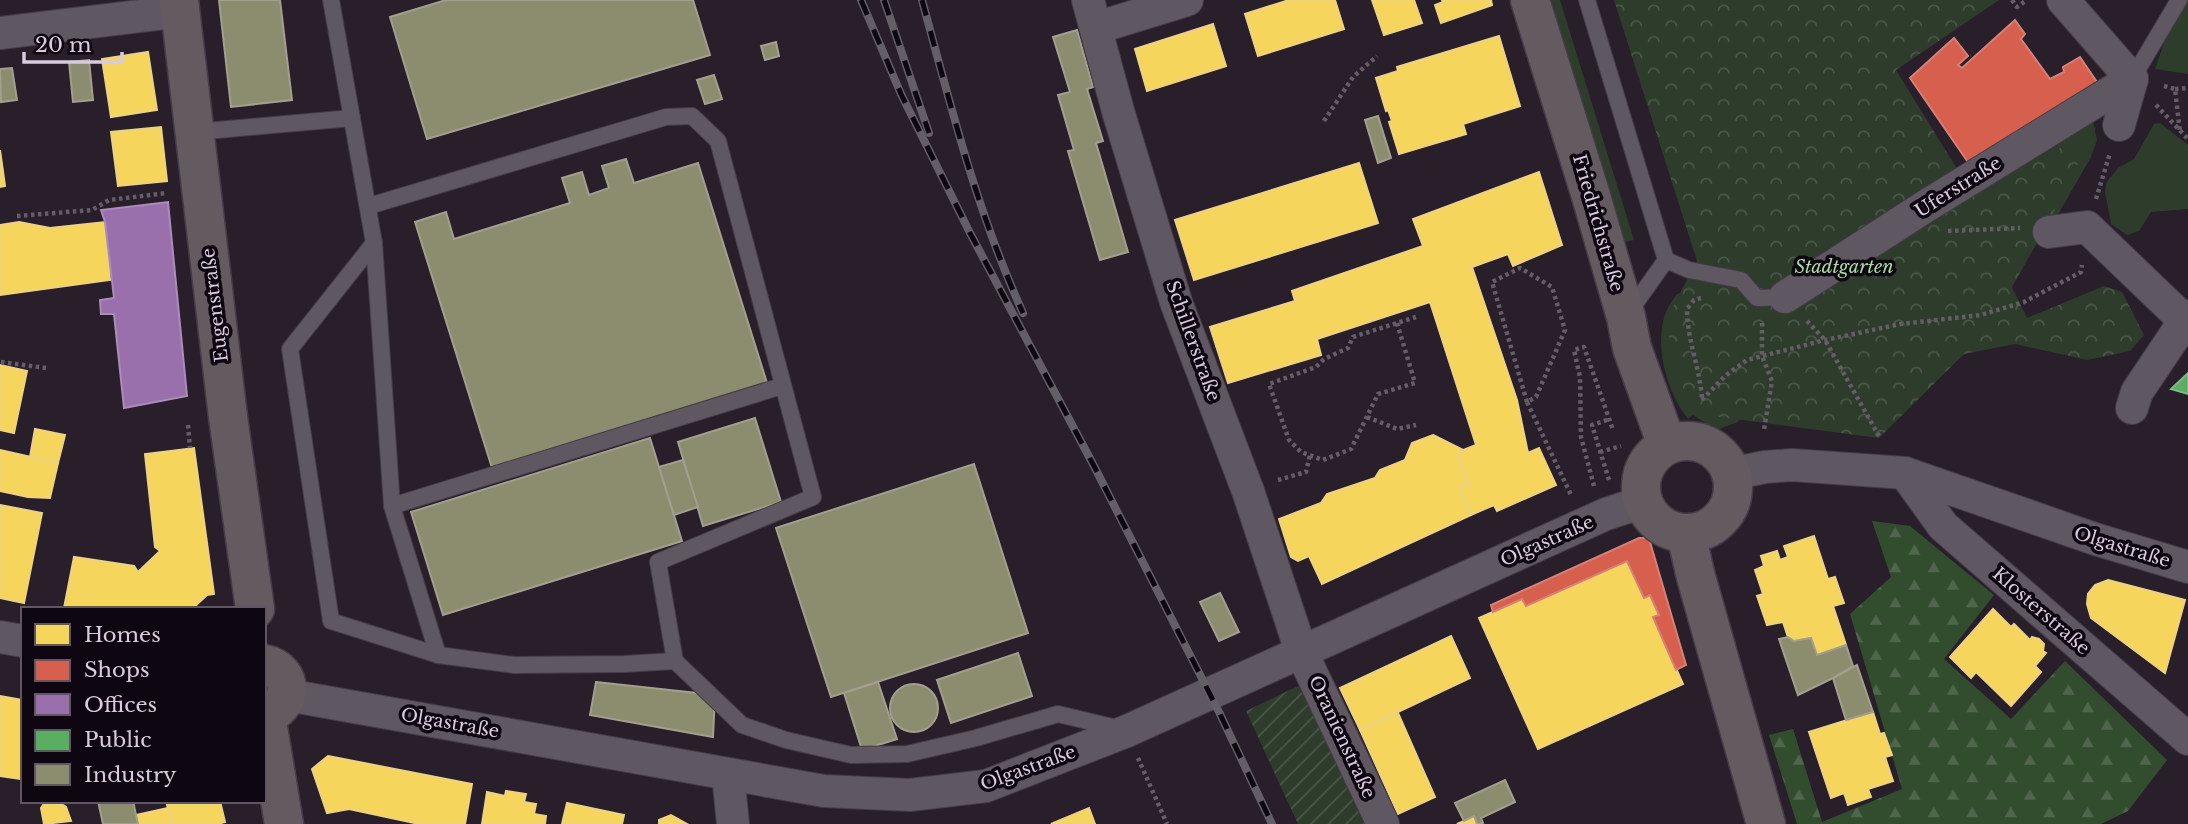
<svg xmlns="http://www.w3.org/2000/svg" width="2188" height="824" font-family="'Libre Baskerville',serif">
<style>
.grass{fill:#2d3c2b}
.forest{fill:url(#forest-firs)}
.park{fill:url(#park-crowns)}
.garden{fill:url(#garden-furrows)}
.homes{fill:#f6d55c;stroke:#edd283;stroke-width:2}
.shops{fill:#d6604d;stroke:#d68078;stroke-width:2}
.offices{fill:#9970ab;stroke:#ac8cba;stroke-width:2}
.public{fill:#5aae61;stroke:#80b786;stroke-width:2}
.industry{fill:#8c8c6e;stroke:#a29f8f;stroke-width:2}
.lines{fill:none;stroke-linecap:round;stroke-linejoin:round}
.lane-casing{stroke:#443c47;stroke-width:18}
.street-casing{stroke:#443c47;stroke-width:34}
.secondary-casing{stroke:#443c47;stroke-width:41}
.path{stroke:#645c66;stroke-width:4.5;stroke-dasharray:3.5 3.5;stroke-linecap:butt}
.lane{stroke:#5f5762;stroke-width:16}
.street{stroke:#5f5762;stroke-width:32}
.secondary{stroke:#645b61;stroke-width:38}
.rail-casing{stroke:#645e67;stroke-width:8}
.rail{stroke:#0e0712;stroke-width:5;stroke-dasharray:16;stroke-linecap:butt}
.labels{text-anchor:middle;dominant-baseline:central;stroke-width:7;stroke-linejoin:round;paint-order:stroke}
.street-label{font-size:18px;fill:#d7ccdd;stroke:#0e0712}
.park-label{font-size:18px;font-style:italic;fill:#a9dfa1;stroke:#0e0712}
</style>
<defs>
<pattern id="forest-firs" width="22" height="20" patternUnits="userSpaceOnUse" patternTransform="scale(1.75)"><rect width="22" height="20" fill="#324d2e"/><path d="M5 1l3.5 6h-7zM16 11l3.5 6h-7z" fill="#4f654c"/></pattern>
<pattern id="park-crowns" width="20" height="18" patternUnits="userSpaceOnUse" patternTransform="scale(1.75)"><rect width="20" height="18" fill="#2d3c2b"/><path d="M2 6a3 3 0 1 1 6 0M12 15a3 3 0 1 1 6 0" fill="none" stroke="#4b5749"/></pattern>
<pattern id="garden-furrows" width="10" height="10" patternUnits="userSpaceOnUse" patternTransform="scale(1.75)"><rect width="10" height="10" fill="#2d3c2b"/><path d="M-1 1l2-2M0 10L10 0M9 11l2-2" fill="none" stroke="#4b5749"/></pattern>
</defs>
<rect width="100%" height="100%" fill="#281f2b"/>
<g class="grass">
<path d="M1551,0H1560L1634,240L1625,242Z"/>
<path d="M2188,1V74L2155,69L2166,37Z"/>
<path d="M2093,121L2097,140L2091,157L2059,213L2054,216L1937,212Z"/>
<path d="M2160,123L2188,145V209L2151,212L2139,231L2127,235L2111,224L2105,192L2106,183L2118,168L2134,159L2154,124Z"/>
<path d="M1690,291L1747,405L1738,422L1716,430L1693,415L1688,419C1668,394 1655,350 1664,318C1666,309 1672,301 1677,294Z"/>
</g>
<path class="forest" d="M1872,521L1910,526L1994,595L1944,659L2011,719L2065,661L2167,760L2128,811L2101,824H1797L1769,735L1793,729L1822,822L1902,789L1850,614L1891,577Z"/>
<path class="park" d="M1614,0H1999L1896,70L1975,198L2096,127L2051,218L2012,287L2027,318L2104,286L2122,292L2144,335L2130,351L2087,360L2015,344L1964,354L1879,438L1689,413L1665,322L1697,261Z"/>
<path class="garden" d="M1300,685L1370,824H1298L1246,711Z"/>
<g class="homes">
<path d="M1289,0H1335L1344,29L1258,56L1245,14Z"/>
<path d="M1372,0H1414L1422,23L1384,35Z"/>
<path d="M1442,0H1491L1492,5L1441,23L1435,5L1443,2Z"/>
<path d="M1213,24L1226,66L1147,91L1135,49Z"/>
<path d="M1499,36L1520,106L1463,124L1466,134L1399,154L1389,122L1392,121L1388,110L1386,111L1376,78L1398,71L1397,67Z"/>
<path d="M148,52L157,110L111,117L102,59Z"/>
<path d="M161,127L167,181L118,186L111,132Z"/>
<path d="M0,150L5,186L0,187Z"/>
<path d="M1359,163L1378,223L1194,280L1175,220Z"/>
<path d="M1539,172L1562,245L1513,266L1508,254L1472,267L1517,400L1528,453L1539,448L1556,485L1497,511L1494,505L1471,515L1459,488L1469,484L1458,458L1463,450L1476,445L1430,302L1317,339L1321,355L1228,383L1210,327L1295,301L1292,291L1423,246L1413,219Z"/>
<path d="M19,222L50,228L105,222L110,280L0,295V225Z"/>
<path d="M0,365L27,371L14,433L0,430Z"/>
<path d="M35,429L65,435L58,463L30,457Z"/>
<path d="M1433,435L1463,450L1458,458L1469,484L1459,488L1471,515L1322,584L1309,556L1298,561L1291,557L1279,519L1321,503L1327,494L1375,478L1380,470L1405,460L1412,443Z"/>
<path d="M194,448L214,594L207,595L192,609L64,608L74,557L134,566L138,572L160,551L155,547L145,454Z"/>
<path d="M0,450L58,463L50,498L28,497L0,491Z"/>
<path d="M0,505L42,513L24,603L0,598Z"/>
<path d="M1814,536L1828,579L1835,577L1844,603L1833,606L1846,645L1817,655L1811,638L1794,641L1788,637L1783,622L1767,625L1757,596L1763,594L1755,570L1764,566L1761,556L1777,551L1780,560L1788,557L1784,546Z"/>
<path d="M1627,561L1644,598L1650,595L1659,615L1653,617L1683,684L1538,749L1479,618L1522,599L1526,606Z"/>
<path d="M2108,580L2185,600L2165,673L2091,618L2087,604L2088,594L2095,585Z"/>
<path d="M1993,609L2011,627L2014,624L2030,640L2032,637L2039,639L2044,644L2043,651L2046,653L2035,666L2041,672L2011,706L1976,672L1971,678L1950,657Z"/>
<path d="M1451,636L1470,678L1360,730L1340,688Z"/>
<path d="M0,696L23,700V767L20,779L0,776Z"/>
<path d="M1873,712L1880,734L1884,733L1892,755L1885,757L1893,781L1868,789L1871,797L1848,805L1844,793L1831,798L1809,732Z"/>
<path d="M1398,713L1435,797L1398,814L1360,730Z"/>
<path d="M328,756L472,784L465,824H419L349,809L327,813L312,769Z"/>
<path d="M506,791L526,794L524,802L536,804L534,814L546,816L545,824H482L487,792L505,796Z"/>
<path d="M46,801H57L66,807L71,821L44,824L41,808Z"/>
<path d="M166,801H220L225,822L217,824H172Z"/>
<path d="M567,803L624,815L622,824H562Z"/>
<path d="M168,808L172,824H138L136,815Z"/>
<path d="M1089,808L1095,824H1051Z"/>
<path d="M671,815L687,824H659V820Z"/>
<path d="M1474,816L1477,824H1457L1464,821Z"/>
</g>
<g class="shops">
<path d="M2015,20L2025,34L2021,39L2050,79L2064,72L2063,67L2080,57L2101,88L1974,171L1910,78L1954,38L1968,56L1958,65L1962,68Z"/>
<path d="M1639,538H1647L1650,542L1686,665L1676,670L1653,617L1659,615L1650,595L1644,598L1627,561L1526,606L1522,599L1493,612L1491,605Z"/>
</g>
<path class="offices" d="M168,202L187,396L124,408L114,314H101L100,300L114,298L105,222L101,210Z"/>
<path class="public" d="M2188,373V394L2171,389Z"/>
<g class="industry">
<path d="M219,0H280L292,100L231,107Z"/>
<path d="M446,0H693L710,55L427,139L390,17Z"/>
<path d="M1077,30L1093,87L1087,89L1103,141L1096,143L1128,252L1100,260L1068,151L1074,150L1058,95L1070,92L1053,37Z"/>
<path d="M776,42L779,56L765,60L761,46Z"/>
<path d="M89,60L93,100L73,102L69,62Z"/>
<path d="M12,68L17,100L1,102L0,69Z"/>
<path d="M714,75L722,99L705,104L697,80Z"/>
<path d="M1378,116L1391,158L1378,163L1365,120Z"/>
<path d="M626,159L634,183L698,163L767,383L492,468L415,222L446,212L454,239L570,203L562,178L582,172L589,195L609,188L602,166Z"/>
<path d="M755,418L781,502L703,526L678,442Z"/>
<path d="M650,438L682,541L443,615L411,512Z"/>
<path d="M683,460L698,507L674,515L659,467Z"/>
<path d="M974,464L1028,633L831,697L776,528Z"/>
<path d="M1220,593L1239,632L1219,641L1200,602Z"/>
<path d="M1788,637L1794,641L1811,638L1817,655L1846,645L1853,666L1833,678L1798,695L1779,639Z"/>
<path d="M1018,653L1032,696L951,723L937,680Z"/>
<path d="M1857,665L1873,712L1846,720L1833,678Z"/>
<path d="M596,682L715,695L713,737L590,715Z"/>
<path d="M878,682L897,739L862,750L844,693Z"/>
<circle cx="914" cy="708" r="24"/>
<path d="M1505,780L1515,802L1481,818L1483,823L1480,824H1477L1474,816L1464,821L1455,803Z"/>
<path d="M98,801H133L138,824H103Z"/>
</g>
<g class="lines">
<g class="lane-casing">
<g id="lane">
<path d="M331,0L374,243L392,506L438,655"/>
<path d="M1587,0L1666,260L1689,270L1741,280L1757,298L1785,297"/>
<path d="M2132,79L2179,0"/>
<path d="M195,132L352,118"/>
<path d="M369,206L666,117L692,116L718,141L813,497L658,562L675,661"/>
<path d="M374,243L290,349L331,621L438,655L514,665L624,664L675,661L742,725L786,740L851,755L907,754L976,738L1058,714L1121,729"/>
<path d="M1629,312L1666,260"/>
<path d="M392,506L782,386"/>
</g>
</g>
<g class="street-casing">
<g id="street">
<path d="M1088,0L1118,111L1176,302L1248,491L1301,651L1383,824"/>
<path d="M1096,28L1187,0"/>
<path d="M0,33L181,11"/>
<path d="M2119,125L2132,79"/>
<path d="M2049,232L2087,227L2185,321"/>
<path d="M1785,297L1926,206L2132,79L2063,0"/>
<path d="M2132,408L2137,392L2188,316"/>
<path d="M1905,473L1943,526L2188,739"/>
<path d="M1731,474L1765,467L1792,465L1905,473L2095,539L2188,567"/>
<path d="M0,637L23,641"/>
<path d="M287,695L824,791L910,795L986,786L1127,731L1606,514L1643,502"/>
<path d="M728,775L733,824"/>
</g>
</g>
<g class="secondary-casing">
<g id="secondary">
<path d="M179,0L228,417L255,609"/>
<path d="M1530,0L1591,196L1626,317L1632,348L1667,445"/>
<circle cx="1687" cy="487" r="46"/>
<path d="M1686,534L1696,577L1766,824"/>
<path d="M264,664C295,670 294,708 264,715"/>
<path d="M266,715L284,824"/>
</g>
</g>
<g class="path">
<path d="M2012,0L2017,7L2027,0"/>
<path d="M2164,86L2175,89L2180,132"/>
<path d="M2175,89L2188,88"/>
<path d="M2156,105L2188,139"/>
<path d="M1324,121L1353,77L1377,56"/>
<path d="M2096,199L2110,153"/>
<path d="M17,216L92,210L109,200L167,193"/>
<path d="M1948,231L2020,228"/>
<path d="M1701,298L1694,300L1687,309C1687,340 1700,368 1702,399"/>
<path d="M1807,321L1825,340L1880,438"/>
<path d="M1397,323L1415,383L1378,394L1351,449L1323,460L1301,452L1289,440L1269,384L1316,367L1324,359L1348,348L1353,337L1416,317"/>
<path d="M1762,323V356L1772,381L1764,430"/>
<path d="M1,362L46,368"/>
<path d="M1702,400L1725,376L1747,360L1825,340L1901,324L1981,315L2024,302L2081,272L2082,265"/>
<path d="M1527,402L1492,282L1520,268L1552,287L1565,330L1536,397L1527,402L1572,497"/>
<path d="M1367,417L1397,429L1416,425"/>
<path d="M188,425L190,448"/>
<path d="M1600,452L1621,446"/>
<path d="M1278,480L1306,472L1310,455"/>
<path d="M1609,480L1592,425L1610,419"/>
<path d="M1594,486L1581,437L1580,377L1574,350L1584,347L1613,430"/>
<path d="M1138,758L1167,824"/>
</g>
<use href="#lane" class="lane"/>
<use href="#street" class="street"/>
<use href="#secondary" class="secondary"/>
<g class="rail-casing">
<g id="rail">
<path d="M861,0L901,94L970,233L1094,466L1220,714L1272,824"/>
<path d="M884,0L929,133"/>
<path d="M922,0C951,107 977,212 1023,313"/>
</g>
</g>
<use href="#rail" class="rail"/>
</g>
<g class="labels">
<g class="street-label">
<text transform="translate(1958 187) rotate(-32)">Uferstraße</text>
<text transform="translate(1598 223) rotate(74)">Friedrichstraße</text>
<text transform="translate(215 305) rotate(-97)">Eugenstraße</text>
<text transform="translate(1193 341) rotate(70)">Schillerstraße</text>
<text transform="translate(1547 541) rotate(-24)">Olgastraße</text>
<text transform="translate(2122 547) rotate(17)">Olgastraße</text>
<text transform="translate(2041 611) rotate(41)">Klosterstraße</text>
<text transform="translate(450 723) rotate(10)">Olgastraße</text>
<text transform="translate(1342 737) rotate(65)">Oranienstraße</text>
<text transform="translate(1028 768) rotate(-20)">Olgastraße</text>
</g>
<g class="park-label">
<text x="1844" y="267">Stadtgarten</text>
</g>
</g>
<rect x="21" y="607" width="245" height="196" fill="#0e0712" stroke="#5e5663" stroke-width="2"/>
<rect x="35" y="624" width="35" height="21" fill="#f6d55c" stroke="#5e5663" stroke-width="2"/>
<text x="84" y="642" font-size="21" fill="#d7ccdd">Homes</text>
<rect x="35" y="660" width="35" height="21" fill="#d6604d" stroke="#5e5663" stroke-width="2"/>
<text x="84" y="677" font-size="21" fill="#d7ccdd">Shops</text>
<rect x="35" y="694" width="35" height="21" fill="#9970ab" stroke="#5e5663" stroke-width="2"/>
<text x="84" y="712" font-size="21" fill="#d7ccdd">Offices</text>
<rect x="35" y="730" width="35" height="21" fill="#5aae61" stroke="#5e5663" stroke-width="2"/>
<text x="84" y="747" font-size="21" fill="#d7ccdd">Public</text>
<rect x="35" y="764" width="35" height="21" fill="#8c8c6e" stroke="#5e5663" stroke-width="2"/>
<text x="84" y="782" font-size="21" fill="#d7ccdd">Industry</text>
<path d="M24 52v10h98v-10" fill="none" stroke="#d7ccdd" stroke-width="3.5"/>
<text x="35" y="52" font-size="21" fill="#d7ccdd" stroke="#0e0712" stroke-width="5" paint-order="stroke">20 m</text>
</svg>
